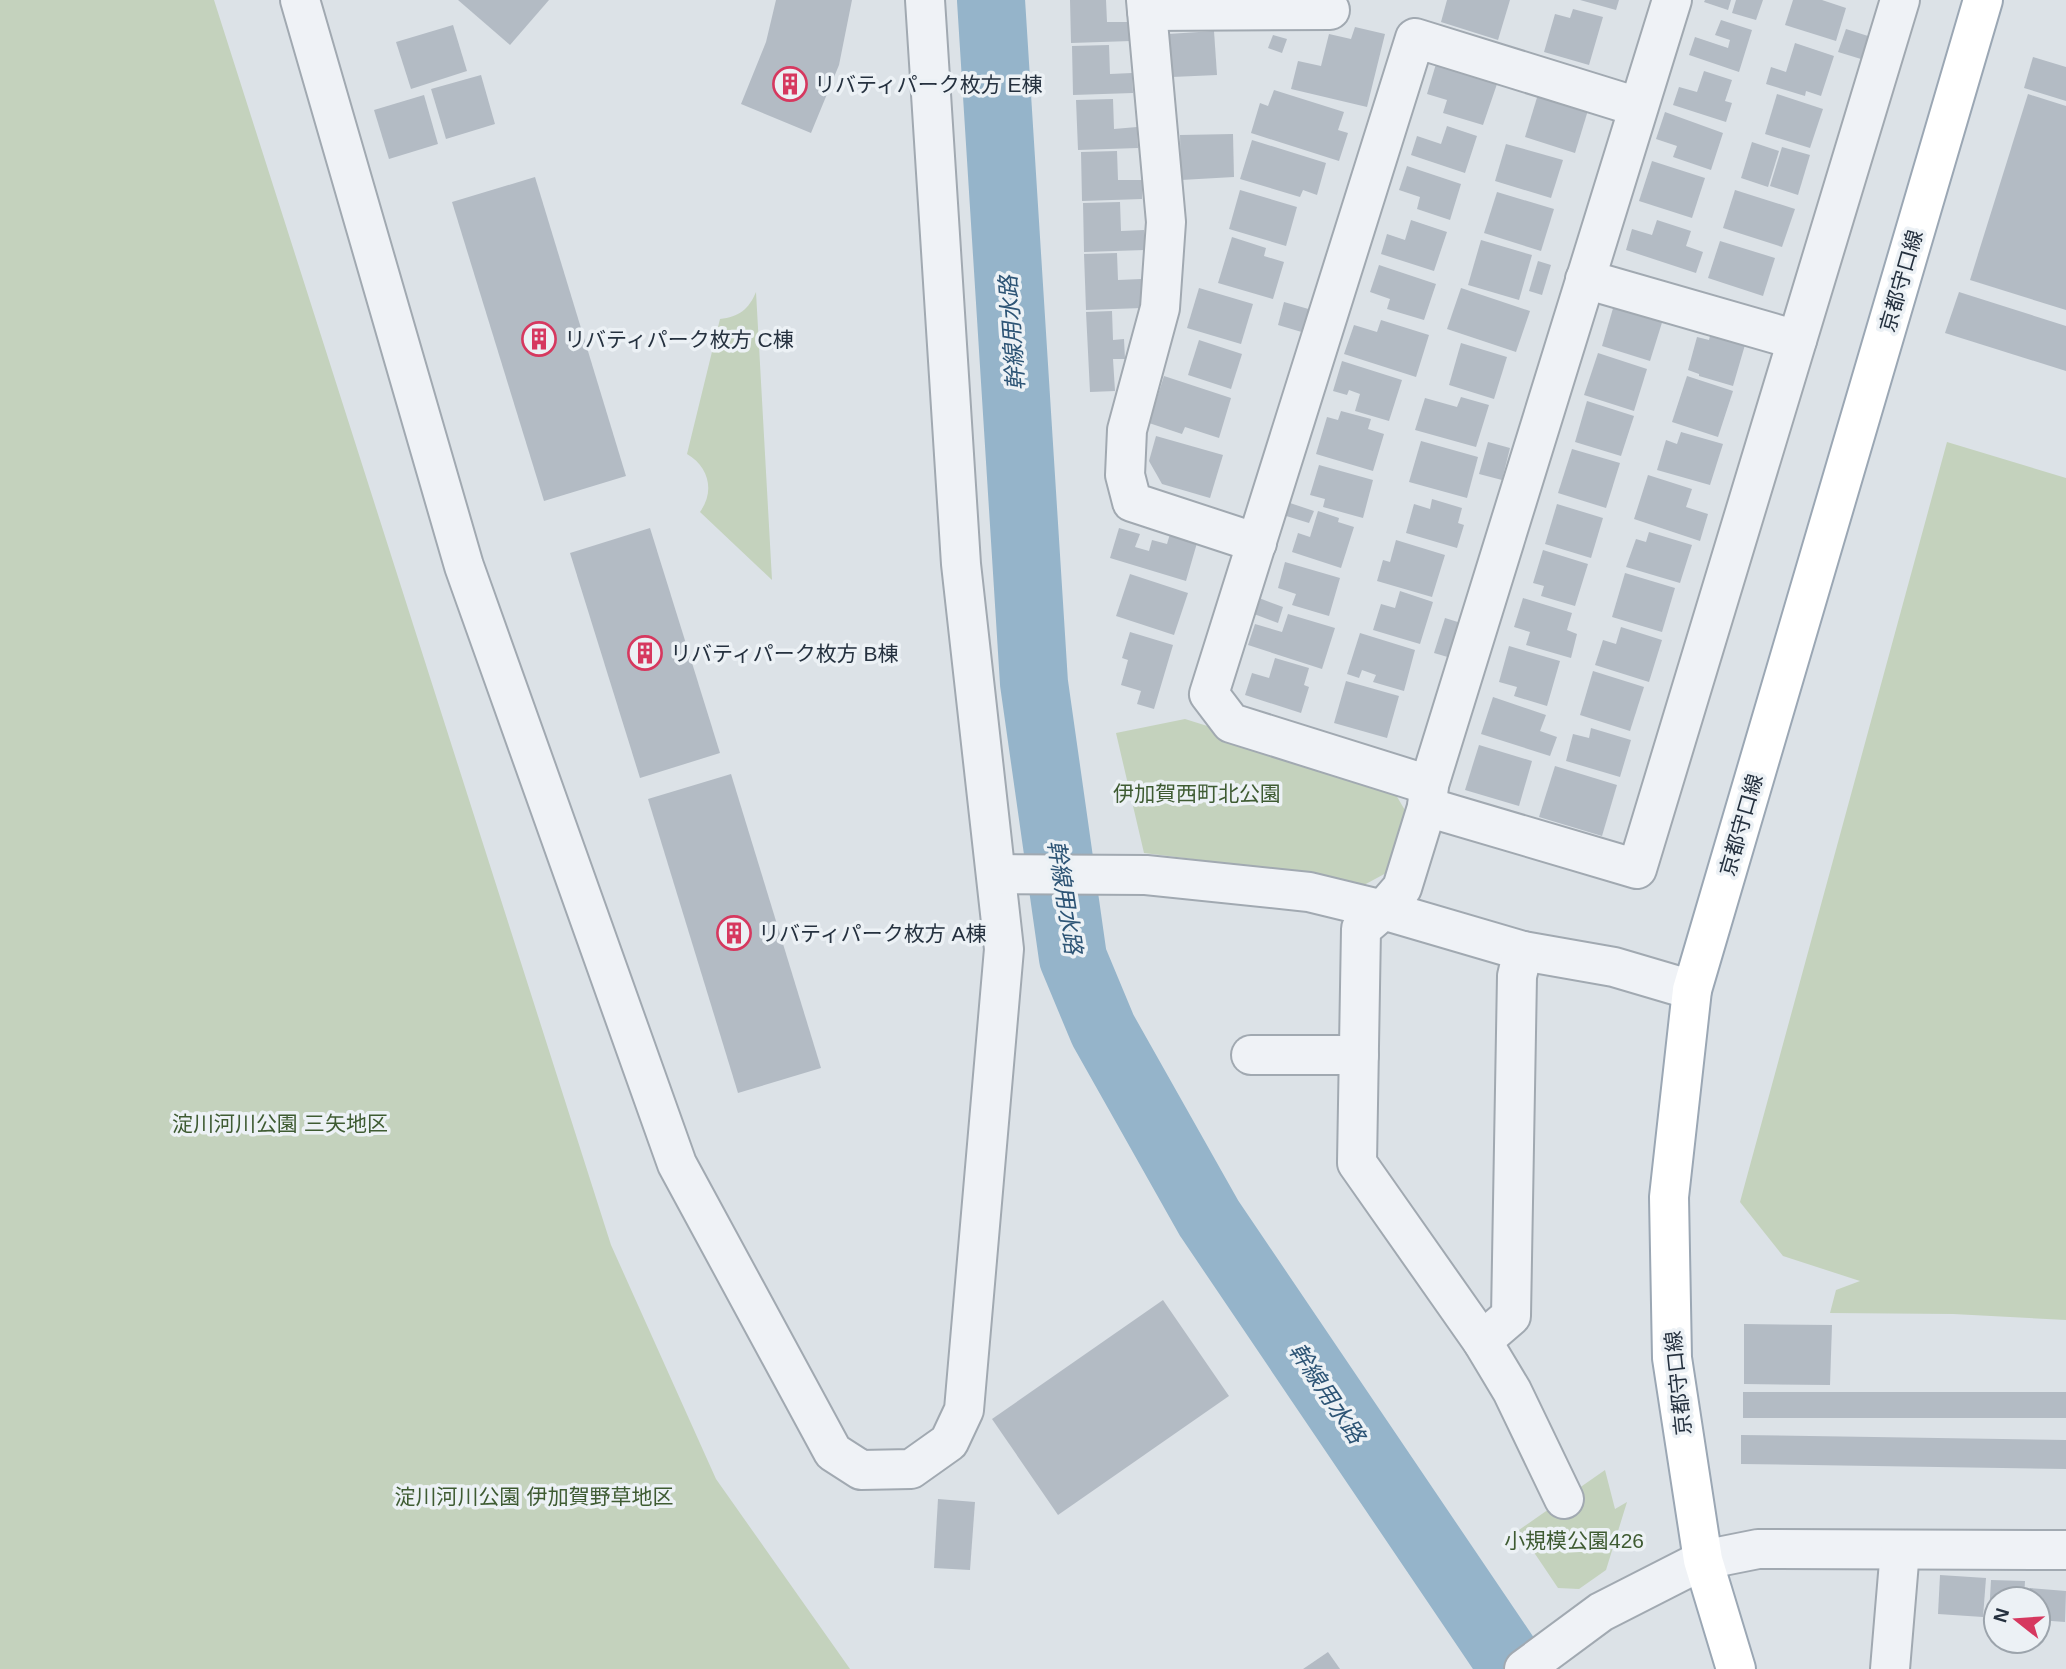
<svg xmlns="http://www.w3.org/2000/svg" width="2066" height="1669" font-family="Helvetica,'Noto Sans JP',sans-serif">
<style>
.green{fill:#c4d2bd}
.lines{fill:none;stroke-linecap:round;stroke-linejoin:round}
.river{stroke:#95b4ca;stroke-width:68}
.building{fill:#b3bbc4}
.minor-casing{stroke:#a1a9b1;stroke-width:42}
.major-casing{stroke:#9ba7b4;stroke-width:42}
.minor{stroke:#eff2f6;stroke-width:38}
.major{stroke:#fff;stroke-width:38}
.labels{text-anchor:middle;dominant-baseline:central;stroke-width:7;stroke-linejoin:round;paint-order:stroke}
.poi-label{font-size:21px;fill:#25313f;stroke:#ecf1f5;text-anchor:start}
.street-label{font-size:21px;fill:#25313f;stroke:#ecf1f5}
.park-label{font-size:21px;fill:#3e5b32;stroke:#ecf1f5}
.water-label{font-size:23px;font-style:italic;fill:#2d5475;stroke:#ecf1f5}
</style>
<rect width="100%" height="100%" fill="#dce2e7"/>
<g class="green">
<path d="M0,0H214L611,1245L716,1479L850,1669H0Z"/>
<path d="M756,292L772,580L700,512C715,491 709,467 687,454L720,319C739,317 749,309 756,292Z"/>
<path d="M1947,442L2066,478V1320L1953,1314L1830,1313L1836,1290L1860,1281L1783,1256L1740,1202Z"/>
<path d="M1185,719L1389,783L1406,812L1388,872L1364,885L1313,874L1144,853L1116,733Z"/>
<path d="M1605,1470L1615,1509L1627,1502L1606,1570L1579,1589L1558,1588L1519,1530Z"/>
</g>
<g class="lines">
<path class="river" d="M991,0L1034,683L1073,958L1103,1030L1209,1218L1514,1669"/>
</g>
<g class="building">
<path d="M458,0H549L510,45Z"/>
<path d="M776,0H852L839,65L811,133L741,104L766,42Z"/>
<path d="M1070,0H1106L1107,22H1130L1131,41L1071,43Z"/>
<path d="M1447,0H1510L1498,40L1441,22Z"/>
<path d="M1580,0H1619L1616,10Z"/>
<path d="M1705,0H1731L1728,10L1704,2Z"/>
<path d="M1736,0H1763L1756,20L1732,13Z"/>
<path d="M1793,0H1822L1846,8L1836,41L1785,25Z"/>
<path d="M1573,9L1603,17L1589,65L1544,52L1555,14L1570,18Z"/>
<path d="M1721,20L1752,30L1739,72L1689,55L1695,37L1728,48L1730,40L1715,35Z"/>
<path d="M453,25L467,71L411,89L396,42Z"/>
<path d="M1355,27L1385,34L1367,107L1291,89L1298,61L1321,66L1329,34L1351,39Z"/>
<path d="M1846,29L1868,36L1861,59L1838,52Z"/>
<path d="M1214,31L1217,75L1172,77L1168,34Z"/>
<path d="M1273,35L1287,39L1282,53L1268,48Z"/>
<path d="M1795,43L1834,56L1821,96L1806,91L1805,96L1766,84L1771,67L1786,72Z"/>
<path d="M1109,45L1110,74L1132,73L1133,93L1073,95L1072,46Z"/>
<path d="M2033,57L2066,67V101L2024,88Z"/>
<path d="M1436,64L1497,84L1483,125L1443,113L1447,100L1427,94Z"/>
<path d="M1704,71L1732,80L1725,101L1732,103L1726,122L1673,105L1679,87L1697,92Z"/>
<path d="M481,75L495,124L446,139L431,89Z"/>
<path d="M1274,90L1344,112L1338,130L1348,133L1339,161L1251,133L1260,103L1268,106Z"/>
<path d="M1539,91L1589,107L1575,153L1525,137Z"/>
<path d="M1777,94L1823,109L1810,148L1765,134Z"/>
<path d="M2028,94L2066,106V310L1970,280Z"/>
<path d="M424,95L438,144L389,159L374,110Z"/>
<path d="M1113,99L1114,129L1137,127L1138,148L1078,150L1076,100Z"/>
<path d="M1665,112L1723,133L1711,170L1673,157L1677,146L1656,139Z"/>
<path d="M1447,126L1477,136L1465,173L1411,155L1417,136L1441,144Z"/>
<path d="M1233,134L1234,177L1181,180L1180,135Z"/>
<path d="M1252,140L1326,163L1317,195L1303,190L1300,197L1240,179Z"/>
<path d="M1752,142L1779,151L1768,187L1741,178Z"/>
<path d="M1506,144L1563,160L1551,198L1495,181Z"/>
<path d="M1782,147L1810,155L1798,195L1770,186Z"/>
<path d="M1117,151L1118,180H1142V199L1082,201L1081,152Z"/>
<path d="M1652,161L1705,178L1692,218L1639,201Z"/>
<path d="M1407,166L1461,184L1450,220L1417,209L1420,197L1399,190Z"/>
<path d="M535,177L626,476L544,501L452,202Z"/>
<path d="M1240,190L1297,207L1286,246L1229,229Z"/>
<path d="M1735,190L1795,209L1782,247L1723,228Z"/>
<path d="M1497,192L1554,209L1541,251L1484,233Z"/>
<path d="M1120,202L1121,231L1144,230L1145,250L1084,252L1083,203Z"/>
<path d="M1411,220L1447,232L1434,271L1381,254L1387,234L1405,240Z"/>
<path d="M1657,220L1691,231L1686,246L1703,252L1696,273L1626,250L1632,229L1652,235Z"/>
<path d="M1232,237L1266,248L1264,256L1284,262L1273,299L1218,283Z"/>
<path d="M1481,240L1532,255L1519,300L1468,285Z"/>
<path d="M1720,241L1775,258L1763,296L1708,278Z"/>
<path d="M1117,253L1118,280L1141,279L1142,308L1086,310L1084,254Z"/>
<path d="M1538,261L1551,265L1542,295L1529,291Z"/>
<path d="M1379,265L1436,284L1424,320L1387,309L1390,299L1370,292Z"/>
<path d="M1199,288L1253,304L1241,344L1187,328Z"/>
<path d="M1461,288L1530,311L1516,352L1447,329Z"/>
<path d="M1959,292L2066,326V371L1945,333Z"/>
<path d="M1616,298L1665,313L1650,361L1602,346Z"/>
<path d="M1284,302L1312,310L1305,333L1278,325Z"/>
<path d="M1112,311L1113,340L1124,339L1125,359H1113L1115,391L1090,392L1086,312Z"/>
<path d="M1381,320L1429,335L1416,377L1344,354L1354,325L1377,332Z"/>
<path d="M1712,328L1747,338L1733,386L1699,376V374L1688,370L1697,337L1709,340Z"/>
<path d="M1199,340L1242,354L1231,389L1188,375Z"/>
<path d="M1461,343L1507,357L1494,399L1449,385Z"/>
<path d="M1598,353L1647,369L1634,411L1584,395Z"/>
<path d="M1342,361L1402,380L1389,421L1355,411L1360,394L1349,390L1347,395L1333,391Z"/>
<path d="M1164,376L1231,398L1219,438L1185,427L1182,434L1149,423Z"/>
<path d="M1687,376L1733,391L1718,437L1672,422Z"/>
<path d="M1461,397L1489,405L1476,447L1415,430L1425,398L1457,407Z"/>
<path d="M1587,401L1634,416L1621,456L1575,442Z"/>
<path d="M1341,411L1371,419L1368,429L1384,434L1373,471L1316,454L1327,417L1338,420Z"/>
<path d="M1681,432L1723,444L1710,485L1657,470L1666,440L1677,444Z"/>
<path d="M1156,436L1223,455L1210,498L1162,484L1149,461Z"/>
<path d="M1421,441L1478,457L1467,498L1409,482Z"/>
<path d="M1488,442L1510,448L1502,480L1479,474Z"/>
<path d="M1572,449L1620,463L1606,508L1558,493Z"/>
<path d="M1319,465L1373,480L1363,518L1323,507L1325,499L1310,495Z"/>
<path d="M1648,475L1692,489L1686,507L1708,514L1700,541L1634,519Z"/>
<path d="M1432,499L1462,508L1458,523L1464,525L1457,548L1406,533L1414,504L1430,509Z"/>
<path d="M1287,502L1314,511L1309,523L1283,515Z"/>
<path d="M1557,504L1603,518L1591,558L1545,544Z"/>
<path d="M1318,511L1339,518L1338,522L1354,527L1341,568L1292,552L1298,533L1310,537Z"/>
<path d="M650,528L720,753L640,778L570,553Z"/>
<path d="M1119,528L1140,534L1135,547L1149,551L1152,540L1167,544L1170,534L1197,543L1186,581L1110,558Z"/>
<path d="M1649,532L1692,545L1680,583L1626,567L1636,539L1646,542Z"/>
<path d="M1396,540L1445,555L1432,597L1377,581L1383,560L1390,562Z"/>
<path d="M1543,550L1588,564L1575,606L1541,596L1544,586L1533,583Z"/>
<path d="M1285,562L1340,578L1329,616L1292,605L1296,594L1278,588Z"/>
<path d="M1625,573L1675,588L1662,632L1612,617Z"/>
<path d="M1130,574L1188,593L1174,635L1116,616Z"/>
<path d="M1400,591L1433,602L1420,644L1373,630L1381,604L1395,608Z"/>
<path d="M1259,598L1283,607L1278,623L1254,614Z"/>
<path d="M1523,598L1572,613L1567,630L1577,634L1571,658L1526,645L1530,632L1514,627Z"/>
<path d="M1288,614L1335,628L1322,669L1248,645L1255,624L1282,632Z"/>
<path d="M1445,618L1461,623L1451,658L1434,653Z"/>
<path d="M1621,627L1662,640L1649,682L1595,665L1603,640L1616,644Z"/>
<path d="M1130,632L1173,645L1154,709L1137,704L1141,691L1121,685L1128,660L1122,658Z"/>
<path d="M1360,633L1415,650L1404,691L1373,682L1376,675L1362,670L1359,678L1347,674Z"/>
<path d="M1509,646L1560,661L1547,706L1514,696L1517,687L1499,682Z"/>
<path d="M1275,658L1309,668L1304,685L1309,687L1301,713L1245,695L1252,673L1269,678Z"/>
<path d="M1593,671L1644,687L1630,731L1580,715Z"/>
<path d="M1346,681L1399,696L1387,738L1334,723Z"/>
<path d="M1493,697L1546,715L1540,731L1557,737L1550,756L1481,734Z"/>
<path d="M1591,728L1631,740L1620,777L1566,761L1573,734L1589,738Z"/>
<path d="M1479,745L1532,761L1519,806L1465,790Z"/>
<path d="M1555,766L1617,785L1602,836L1539,817Z"/>
<path d="M731,774L821,1068L738,1093L648,799Z"/>
<path d="M1163,1300L1229,1396L1058,1515L992,1419Z"/>
<path d="M1744,1324L1832,1325L1830,1385L1744,1384Z"/>
<rect x="1743" y="1392" width="323" height="26"/>
<path d="M1741,1435L2066,1440V1469L1741,1464Z"/>
<path d="M938,1499L975,1502L970,1570L934,1568Z"/>
<path d="M1940,1575L1986,1578L1983,1617L1938,1614Z"/>
<path d="M1991,1580L2025,1581L2024,1599H1996V1615H1989Z"/>
<path d="M2030,1588L2066,1591L2065,1622L2038,1620V1599H2029Z"/>
<path d="M1328,1652L1340,1669H1303Z"/>
</g>
<g class="lines">
<g class="minor-casing">
<g id="minor">
<path d="M300,0L464,566L677,1164L833,1452L861,1470L911,1469L949,1442L964,1410L1004,949L961,564L925,0"/>
<path d="M1146,0L1166,222L1160,308L1127,430L1125,475L1132,502L1257,543"/>
<path d="M1147,11L1330,10"/>
<path d="M1585,279L1797,340"/>
<path d="M1429,785L1231,723L1209,694L1415,38L1638,107"/>
<path d="M1427,807L1637,869L1900,0"/>
<path d="M997,874L1146,875L1309,892L1383,910L1523,951L1614,967L1692,990"/>
<path d="M1251,1055H1359"/>
<path d="M1482,1341L1511,1316L1517,976L1523,951"/>
<path d="M1564,1499L1512,1391L1482,1341L1357,1163L1361,929L1383,910L1402,888L1427,807L1429,785L1672,0"/>
<path d="M1524,1669L1601,1612L1703,1560L1758,1549L2066,1550"/>
<path d="M1890,1669L1900,1550"/>
</g>
</g>
<g class="major-casing">
<path id="major" d="M1736,1669L1703,1560L1672,1358L1669,1197L1692,990L1983,0"/>
</g>
<use href="#minor" class="minor"/>
<use href="#major" class="major"/>
</g>
<defs>
<g id="building-ring" transform="scale(1.75)"><circle r="9.5" fill="#ecf1f5" stroke="#d6385f" stroke-width="1.5"/><path d="M-4-6H4V6H1V3H-1V6H-4ZM-2.5-4.3h1.7v1.8h-1.7ZM.8-4.3h1.7v1.8H.8ZM-2.5-1h1.7V.8h-1.7ZM.8-1h1.7V.8H.8Z" fill="#d6385f"/></g>
</defs>
<g fill-rule="evenodd">
<use href="#building-ring" x="790" y="84"/>
<use href="#building-ring" x="539" y="339"/>
<use href="#building-ring" x="645" y="653"/>
<use href="#building-ring" x="734" y="933"/>
</g>
<g class="labels">
<g class="poi-label">
<text x="814" y="84">リバティパーク枚方 E棟</text>
<text x="564" y="339">リバティパーク枚方 C棟</text>
<text x="670" y="653">リバティパーク枚方 B棟</text>
<text x="758" y="933">リバティパーク枚方 A棟</text>
</g>
<g class="street-label">
<text transform="translate(1901 281) rotate(-74)">京都守口線</text>
<text transform="translate(1741 825) rotate(-74)">京都守口線</text>
<text transform="translate(1678 1383) rotate(-96)">京都守口線</text>
</g>
<g class="park-label">
<text x="1197" y="793">伊加賀西町北公園</text>
<text x="280" y="1123">淀川河川公園 三矢地区</text>
<text x="534" y="1496">淀川河川公園 伊加賀野草地区</text>
<text x="1574" y="1540">小規模公園426</text>
</g>
<g class="water-label">
<text transform="translate(1012 333) rotate(-94)">幹線用水路</text>
<text transform="translate(1065 897) rotate(81)">幹線用水路</text>
<text transform="translate(1327 1393) rotate(56)">幹線用水路</text>
</g>
</g>
<g transform="translate(2017 1620) rotate(287)"><circle r="33" fill="#ecf1f5" stroke="#9ca4ac" stroke-width="2"/>
<path d="M0-5L12 26L0 18L-12 26Z" fill="#d6385f"/>
<text y="-10" font-size="19" font-weight="bold" text-anchor="middle" fill="#25313f">N</text>
</g>
</svg>
